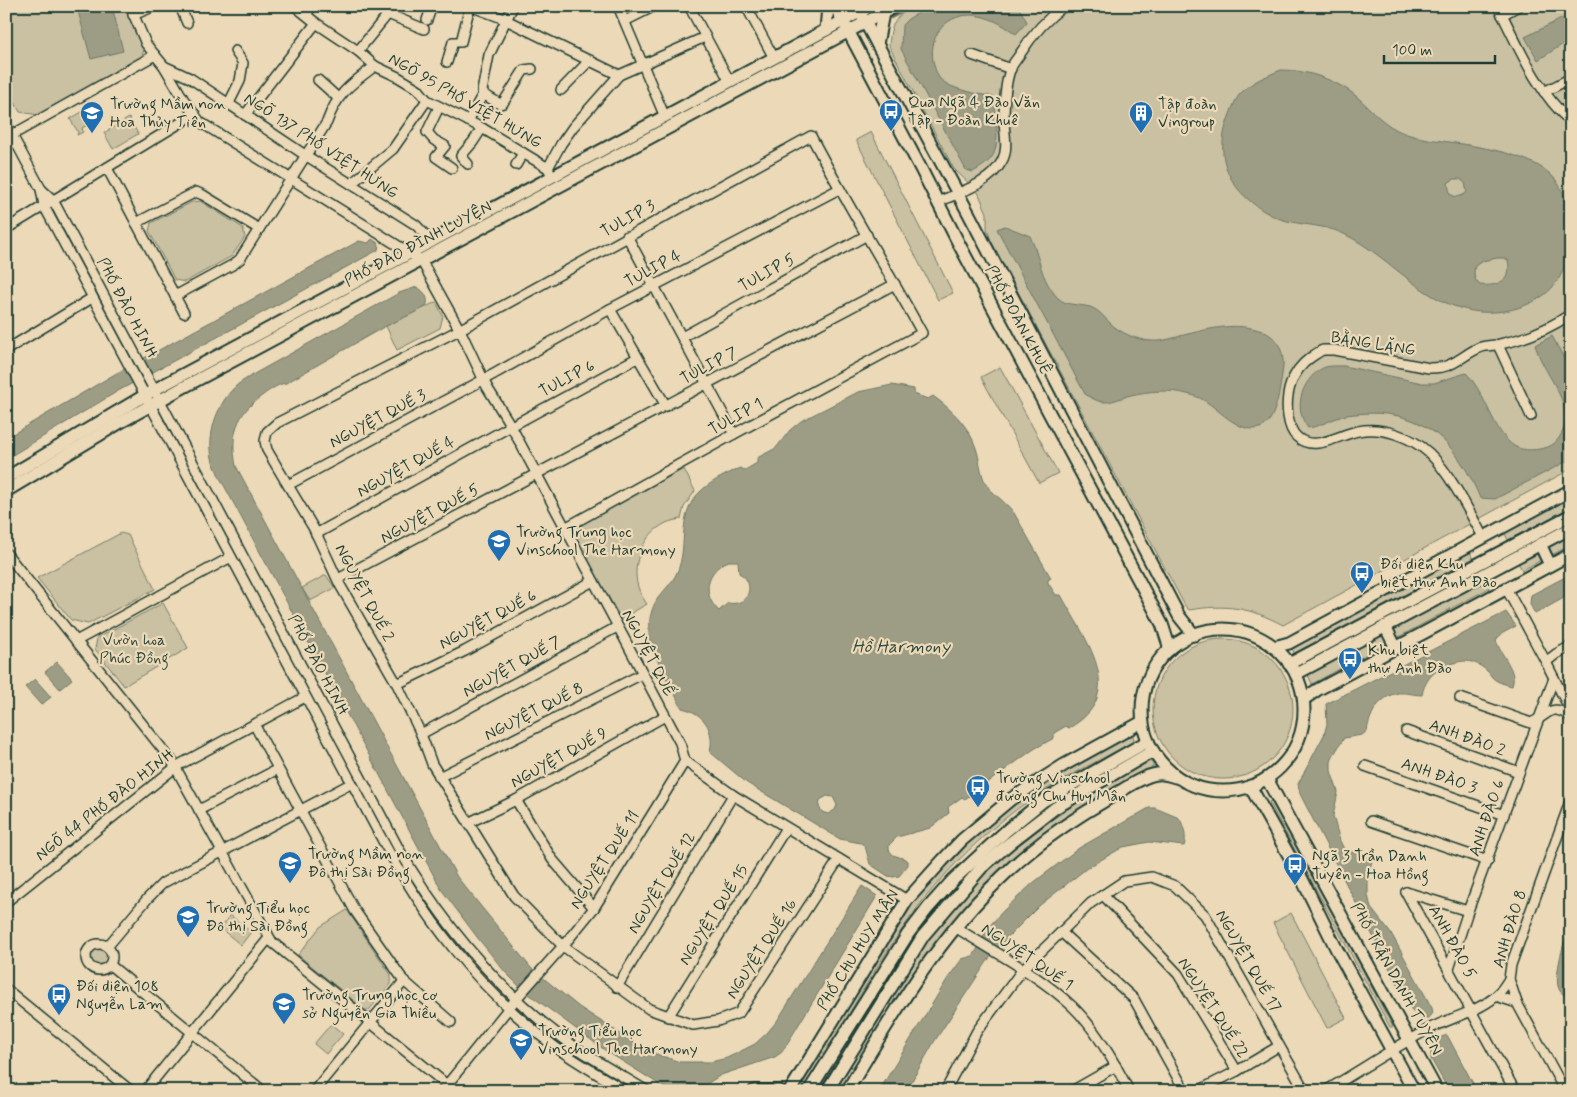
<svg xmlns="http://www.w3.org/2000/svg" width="1577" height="1097" font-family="Mynerve,sans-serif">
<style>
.green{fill:#cac0a2;stroke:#747e6b}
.water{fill:#9d9d85;stroke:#6b7765;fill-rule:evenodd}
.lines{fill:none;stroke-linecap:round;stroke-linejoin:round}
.stream{stroke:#6b7765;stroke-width:2.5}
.minor-casing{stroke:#1f3d34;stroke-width:12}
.major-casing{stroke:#1f3d34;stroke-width:15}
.minor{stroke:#ecd9b7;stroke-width:9}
.major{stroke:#ecd9b7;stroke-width:11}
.labels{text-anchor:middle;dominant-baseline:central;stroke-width:4.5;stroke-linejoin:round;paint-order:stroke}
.street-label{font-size:16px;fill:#1f3d34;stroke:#ecd9b7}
.poi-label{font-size:16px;fill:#1f3d34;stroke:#ecd9b7;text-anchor:start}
.park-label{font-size:16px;fill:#304a3f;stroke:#ecd9b7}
.water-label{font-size:18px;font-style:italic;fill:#324b40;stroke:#ecd9b7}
</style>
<rect width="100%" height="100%" fill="#ecd9b7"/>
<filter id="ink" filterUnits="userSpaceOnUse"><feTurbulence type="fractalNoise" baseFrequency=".02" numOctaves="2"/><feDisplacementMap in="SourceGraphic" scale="10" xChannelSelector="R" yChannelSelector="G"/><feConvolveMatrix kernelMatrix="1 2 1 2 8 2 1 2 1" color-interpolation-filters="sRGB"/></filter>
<g filter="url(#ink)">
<g class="green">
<path d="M14,6H124L145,48L141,58L39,115L20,112L6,86V7Z"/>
<path d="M915,6H1571V469L1283,625C1249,607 1226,604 1189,610L1185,606L991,241L987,228V213L978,192L954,169L889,46C891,22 894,17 915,6Z"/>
<path d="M89,108L96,120L82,128L83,132L77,135L78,132L70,119Z"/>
<path d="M129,118L138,134L113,149L104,133Z"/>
<path d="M871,132L953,293L938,300L856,140Z"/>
<path d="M200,201L243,228L245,237L232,256L185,282L175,280L149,231L151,223L192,202Z"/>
<path d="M436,302L443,316L440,328L397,350L386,326Z"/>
<path d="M1000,367L1058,473L1039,483L981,377Z"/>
<path d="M684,469L695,491L684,507L681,519C676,520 670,521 666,523C643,534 631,563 638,587C640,593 643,599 647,604L621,619L577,541C573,533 576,529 582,523Z"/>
<path d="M1571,497V507L1508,540L1504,532Z"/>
<path d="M121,533L128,535L155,589L88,624L71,620L37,578Z"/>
<path d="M1571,534V545L1522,570L1518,563Z"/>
<path d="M1469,551L1474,559L1296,656L1291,647Z"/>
<path d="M326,575L335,588L310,601L302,588Z"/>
<path d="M1485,579L1489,588L1312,684L1308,675Z"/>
<path d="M163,603L188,648L124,686L95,649L97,638Z"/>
<circle cx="1223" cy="709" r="70"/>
<path d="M1129,735L1133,736L1134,739L1133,742C1089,766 1042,788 1003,820C972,845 942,876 918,907C876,963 842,1027 806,1087H800L798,1084L911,902L965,843L1013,802L1068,768Z"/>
<path d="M1149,761L1153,763V769L1146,772L988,884L961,912L943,935L843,1091H832C866,1035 898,977 939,925C994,854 1070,803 1149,761Z"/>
<path d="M1271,800H1273L1393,1027H1390L1269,802Z"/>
<path d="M347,910L391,975V984L369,1010H365L298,955L320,927Z"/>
<path d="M1291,913L1346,1018L1327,1028L1273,923Z"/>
<path d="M230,915L251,932L241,945L220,928Z"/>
<circle cx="99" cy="957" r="10"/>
<path d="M331,1024L343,1034L326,1054L314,1044Z"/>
</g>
<g class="water">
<path d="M95,6H112L123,51L91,59L78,11Z"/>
<path d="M931,6H1018L1027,22L1016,34C1002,24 989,16 971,15C943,15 927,39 934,65C935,69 937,75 940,79C951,90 979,94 994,97C995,113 1001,144 992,157C987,164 980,168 973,172L966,170L901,49L902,25L908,19Z"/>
<path d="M1571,14V39L1538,60L1525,37Z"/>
<path d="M1281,70C1306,70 1330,78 1351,92C1367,104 1379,121 1397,130C1411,137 1428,139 1442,141C1475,146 1533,153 1555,179C1562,188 1567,202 1569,213C1574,237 1570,259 1558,280C1542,305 1507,314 1480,312C1424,307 1391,256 1344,234C1320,222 1292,227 1269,214C1231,193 1212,159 1229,117C1232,109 1235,99 1241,93C1252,81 1267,76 1281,70ZM1454,179H1460L1465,183L1467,192C1462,197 1455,198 1450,194L1448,183ZM1497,258H1504L1508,260C1513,280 1498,287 1480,285C1474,280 1473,274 1475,266L1482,261Z"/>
<path d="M1005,226L1030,236C1040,257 1040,279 1058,298C1066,306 1079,304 1090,307C1099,310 1104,317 1110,323C1120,333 1137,340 1151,341C1164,342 1175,337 1188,334C1213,328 1237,322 1262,331C1278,337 1284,351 1283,367C1281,382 1277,418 1264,426C1243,438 1220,410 1205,401C1199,397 1193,395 1187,394C1170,389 1148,391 1131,395C1122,397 1112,403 1102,402C1096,401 1090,397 1085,394L997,229Z"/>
<path d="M372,239L379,244L378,250L118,391L6,459V438L115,374L359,241L368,243Z"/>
<path d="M417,287C424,291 430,298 426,307L382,328L286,383C278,384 270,390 263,395C236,414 230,434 236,466L457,877L531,968L579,1007L636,1044L650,1052L680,1062H711L727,1058L755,1044L767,1033L777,1021L862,886L877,896L782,1052L775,1057L721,1075L695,1091H670L606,1051L522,989L505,972L477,937L441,889L219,476C217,470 213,464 212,458C207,432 218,402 237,385C242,381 248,378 254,374L399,293Z"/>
<path d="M1552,336L1571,371V459L1495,499L1480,498C1454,436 1417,405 1347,415C1333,418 1322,426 1308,428C1293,409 1301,381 1321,369C1327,365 1337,366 1344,366L1422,383H1434L1466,373C1486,393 1493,432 1514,446C1524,452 1538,450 1548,447C1553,445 1556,442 1559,438C1577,412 1553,385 1542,362C1539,357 1537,350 1535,345Z"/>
<path d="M892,385L914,389V394L928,399L933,396C952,410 969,426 976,448C980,459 980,472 985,482C992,494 1005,501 1014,513L1051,578L1048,580V583L1056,595H1061C1084,638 1130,694 1069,728L1066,726L1054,733V738L1034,749L965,799L962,797L948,807L949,813L930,828L897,837L889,845V850L893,855L905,859L908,861V865L899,876L893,877L888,876L870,864L865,846L861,843L840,839L747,783L710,752C715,730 704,713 682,708C674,692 650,651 649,635C648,623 651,608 658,598C665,589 674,581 678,570C687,548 679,521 693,500C704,484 723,476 740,468L745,470L757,463V458L776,448L790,430L801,421L858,392ZM729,561H738L739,573C757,583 749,607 728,603L719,611C701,595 706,569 729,561ZM827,796L833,797L837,805L835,810L828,814L822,812L819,807L820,800Z"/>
<path d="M1571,574V594L1535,614L1530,604L1531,595Z"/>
<path d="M1506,612L1516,626L1501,634L1496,640C1500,655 1518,670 1512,686C1507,685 1501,683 1497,681C1492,679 1490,673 1486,670C1470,657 1459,660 1442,668C1431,673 1424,683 1422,695C1414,695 1406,692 1398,693C1379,697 1370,713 1367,731L1362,735L1344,738L1333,756L1331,762V771L1338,792L1333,816L1340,841L1344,849L1372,859L1368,882V895L1371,908L1392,935L1432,1008L1433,1013L1429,1018C1418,1018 1415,1015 1409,1006L1300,794L1298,784L1324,735L1327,724L1326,704Z"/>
<path d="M57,662L72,679L60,689L45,672Z"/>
<path d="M35,679L51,697L41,705L25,687Z"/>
<path d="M1149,808H1155L1179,818C1184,825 1187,838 1184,846L1149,842L1123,847L1087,868L1040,905L1000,945L996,948L934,1042L906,1091H879L948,978L962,959L973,956L983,940L985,931L1003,911L1033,883L1079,848Z"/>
<path d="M1571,924V999C1567,997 1561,994 1559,989C1553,976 1565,937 1571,924Z"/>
<path d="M1447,1035L1477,1091H1449L1431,1059V1047L1439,1038Z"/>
</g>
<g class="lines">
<path class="stream" d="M891,18L914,6"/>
<g class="minor-casing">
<g id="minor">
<path d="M130,6L146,44L164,66L184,100L200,122L421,260L462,334L487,387L511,426L680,743L685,761L733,795L907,900"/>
<path d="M180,6L187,23"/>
<path d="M295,6L316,23L358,51L375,66L398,77L418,89L427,100L482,128L548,168"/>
<path d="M618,6L665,117"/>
<path d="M689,6L730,82"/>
<path d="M746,6L774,58"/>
<path d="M1498,6C1518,46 1537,92 1571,122"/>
<path d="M306,14L312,6"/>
<path d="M133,15L155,6"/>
<path d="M1502,15L1518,6"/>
<path d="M427,20L432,6"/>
<path d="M625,21L655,6"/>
<path d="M358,51L388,14L424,29"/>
<path d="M972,55L1011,69"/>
<path d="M447,62L453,42H461L470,6L502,18L619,75"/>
<path d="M164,66L190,78L305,155L416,225L432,242"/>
<path d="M318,80L338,98"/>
<path d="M561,90L590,60"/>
<path d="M1544,92L1571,78"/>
<path d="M483,94L500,104L503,103L524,70L532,69"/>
<path d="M229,103L240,81L243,63L235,51"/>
<path d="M439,107L427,132L434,140L445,146L436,157L452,168"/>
<path d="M245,115L316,23"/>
<path d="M468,121L483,94L482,91L489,55L513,6"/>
<path d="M6,124L41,189L44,206L377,830C422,915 476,988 554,1046C576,1062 601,1076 625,1091"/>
<path d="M12,135L155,55"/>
<path d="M468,164L461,156L473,142L482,128"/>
<path d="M516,165L523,153"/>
<path d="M107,168L184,313"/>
<path d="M550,172L548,168L561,144L573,127L619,75L705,37"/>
<path d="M351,184L393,149L427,100"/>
<path d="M41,189L53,200L400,851C442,922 494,986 560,1036C587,1057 618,1073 647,1091"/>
<path d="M938,202C960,192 990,184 1002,161C1009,149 1004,133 1004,120C1004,104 1005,85 1010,70C1012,64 1017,59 1020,54C1032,35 1046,19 1064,6"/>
<path d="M136,223L196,192L203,195L259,229"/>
<path d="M6,229L195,114"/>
<path d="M627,236L734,434"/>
<path d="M175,296L234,264L240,259L327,122C337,93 351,84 375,66"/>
<path d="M610,309L666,406"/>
<path d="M682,337L867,235"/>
<path d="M1498,345L1531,416"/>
<path d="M6,350L92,298"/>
<path d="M288,485L494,374L610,309L839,189"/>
<path d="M565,528L734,434L922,333C886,267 846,203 811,136L459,330L277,423L267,432L265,441L267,450L314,529L340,585L397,684L421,734L432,764L514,896L563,946L649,1009L693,1025L718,1021L739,1013L839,859"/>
<path d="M316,534L504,430L637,358"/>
<path d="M1483,537C1469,511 1450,473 1429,453C1412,437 1382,426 1358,431C1340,434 1314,453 1297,437C1291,432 1289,423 1288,416C1285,394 1291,372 1310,358C1313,356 1318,352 1323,350C1326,350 1331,350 1334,350L1429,368C1436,368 1444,368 1451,364C1462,359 1470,351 1481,347C1488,345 1494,346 1500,344C1526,339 1550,328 1571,314"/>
<path d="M6,553L172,761L272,942L447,1085"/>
<path d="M338,579L895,284"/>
<path d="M1506,588L1546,662L1571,712"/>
<path d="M76,641L231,557"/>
<path d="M1546,662L1556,654L1571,646"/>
<path d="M397,684L465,651L593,581"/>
<path d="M1460,698L1531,723C1550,715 1549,702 1571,717"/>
<path d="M254,724L355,911L404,981"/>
<path d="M1406,731L1519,772"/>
<path d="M421,734L617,627"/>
<path d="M1365,766L1504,815"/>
<path d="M439,777L642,674"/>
<path d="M516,800L552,859L594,908"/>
<path d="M199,810L278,769"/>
<path d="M1371,821L1488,861"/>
<path d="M468,823L516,800L665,716"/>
<path d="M1406,892L1515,1091"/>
<path d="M1406,892L1468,911"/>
<path d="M1103,895L1178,974L1237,1071"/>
<path d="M6,902L177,766L305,697"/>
<path d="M955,927C994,952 1038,974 1072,1006C1094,1027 1115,1063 1129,1091"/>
<path d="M1061,932L1134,999L1185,1091"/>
<circle cx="99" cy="957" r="13"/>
<path d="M107,947L148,898L163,883L352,783"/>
<path d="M110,965L263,1091"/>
<path d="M1449,969L1468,911L1554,678"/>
<path d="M617,987L733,795"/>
<path d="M6,989L131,1091"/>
<path d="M1496,996L1517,1003"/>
<path d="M668,1017L786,828"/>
<path d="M145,1091L269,938"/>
<path d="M314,1091L404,981L451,1022"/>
<path d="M442,1091L516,999L563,946L594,908L685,761"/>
<path d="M945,1091L977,1031L1023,969L1091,903L1124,881L1152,877L1175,886L1205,915L1305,1091"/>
<path d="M1072,1091L1116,1066"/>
<path d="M1198,1091L1237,1071L1279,1046"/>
<path d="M1325,1091C1359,1071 1392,1049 1427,1030C1449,1018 1475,1013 1495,997C1501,992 1505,985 1509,979"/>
<path d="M1565,1091L1517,1003L1509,979L1511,965L1571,799"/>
</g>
</g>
<g class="major-casing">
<g id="major">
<path d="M835,6L921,169L959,244L1162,624L1170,649"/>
<path d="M863,18L969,214L1179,616L1194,635"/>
<path d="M826,30L828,6"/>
<path d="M877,44L883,13"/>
<path d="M6,478L154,390L871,6"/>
<path d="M6,491L119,423L182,388L896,6"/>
<path d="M1540,544L1550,565"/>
<path d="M1385,626L1396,648"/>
<circle cx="1223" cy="710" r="81"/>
<path d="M1274,647L1289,643L1571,490"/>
<path d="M1289,664L1571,515"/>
<path d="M1296,674L1571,528"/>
<path d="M1304,699L1317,690L1571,554"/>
<path d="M1267,779L1437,1091"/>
<path d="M1250,786L1300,875L1336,948L1414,1091"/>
<path d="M754,1091H779"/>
<path d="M790,1091L907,900L943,860L962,840L1011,799L1064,765L1142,722"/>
<path d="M809,1091L908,934L928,908L953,880L1006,831L1043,801L1148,741"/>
<path d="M827,1091L923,936L982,867L1011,842L1055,808L1153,751"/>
<path d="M847,1091C899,1004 951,916 1031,851C1054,832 1080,815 1106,800C1120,792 1141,776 1157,774C1163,773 1169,775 1175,777"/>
</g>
</g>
<use href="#minor" class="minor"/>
<use href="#major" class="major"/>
</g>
</g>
<defs>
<g id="bus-pin" transform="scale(1.25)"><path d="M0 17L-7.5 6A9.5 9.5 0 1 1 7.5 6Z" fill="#1f6fb2" stroke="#ecd9b7"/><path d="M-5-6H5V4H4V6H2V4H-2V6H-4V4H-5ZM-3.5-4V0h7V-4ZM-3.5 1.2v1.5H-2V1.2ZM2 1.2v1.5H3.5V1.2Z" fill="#fff"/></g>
<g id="school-pin" transform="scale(1.25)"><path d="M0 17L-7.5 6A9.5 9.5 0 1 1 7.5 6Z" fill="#1f6fb2" stroke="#ecd9b7"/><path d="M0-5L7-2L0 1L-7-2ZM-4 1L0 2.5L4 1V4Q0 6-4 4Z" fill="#fff"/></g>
<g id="building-pin" transform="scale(1.25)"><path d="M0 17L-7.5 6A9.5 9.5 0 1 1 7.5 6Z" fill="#1f6fb2" stroke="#ecd9b7"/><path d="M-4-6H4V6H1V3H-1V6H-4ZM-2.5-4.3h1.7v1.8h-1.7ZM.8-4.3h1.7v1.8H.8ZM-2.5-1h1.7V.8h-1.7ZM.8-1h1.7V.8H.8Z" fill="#fff"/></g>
</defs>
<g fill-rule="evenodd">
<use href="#bus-pin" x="891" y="111"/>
<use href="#school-pin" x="92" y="113"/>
<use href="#building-pin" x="1141" y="113"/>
<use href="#school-pin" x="499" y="541"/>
<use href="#bus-pin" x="1362" y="573"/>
<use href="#bus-pin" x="1350" y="659"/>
<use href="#bus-pin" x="978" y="787"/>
<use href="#school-pin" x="290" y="863"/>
<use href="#bus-pin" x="1295" y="865"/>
<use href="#school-pin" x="188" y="917"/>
<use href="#bus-pin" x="59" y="995"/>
<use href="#school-pin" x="284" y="1004"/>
<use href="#school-pin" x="521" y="1040"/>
</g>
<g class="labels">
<g class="street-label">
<text transform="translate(465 101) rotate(30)">NGÕ 95 PHỐ VIỆT HƯNG</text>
<text transform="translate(321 146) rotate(33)">NGÕ 137 PHỐ VIỆT HƯNG</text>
<text transform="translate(628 219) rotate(-29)">TULIP 3</text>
<text transform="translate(418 244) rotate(-28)">PHỐ ĐÀO ĐÌNH LUYỆN</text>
<text transform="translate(653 269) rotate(-28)">TULIP 4</text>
<text transform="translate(767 273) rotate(-29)">TULIP 5</text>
<text transform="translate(127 308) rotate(62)">PHỐ ĐÀO HINH</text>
<text transform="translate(1018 320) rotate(62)">PHỐ ĐOÀN KHUÊ</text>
<text transform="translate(1373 344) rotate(9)">BẰNG LĂNG</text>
<text transform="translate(709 366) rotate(-28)">TULIP 7</text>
<text transform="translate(567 379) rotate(-28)">TULIP 6</text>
<text transform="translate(736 417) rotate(-29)">TULIP 1</text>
<text transform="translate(378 419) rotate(-28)">NGUYỆT QUẾ 3</text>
<text transform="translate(406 467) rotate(-29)">NGUYỆT QUẾ 4</text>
<text transform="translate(430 514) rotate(-28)">NGUYỆT QUẾ 5</text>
<text transform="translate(364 593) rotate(62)">NGUYỆT QUẾ 2</text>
<text transform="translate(488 620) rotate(-28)">NGUYỆT QUẾ 6</text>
<text transform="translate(648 653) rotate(62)">NGUYỆT QUẾ</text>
<text transform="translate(318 665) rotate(62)">PHỐ ĐÀO HINH</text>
<text transform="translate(512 667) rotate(-29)">NGUYỆT QUẾ 7</text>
<text transform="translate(534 712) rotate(-27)">NGUYỆT QUẾ 8</text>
<text transform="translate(1467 738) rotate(20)">ANH ĐÀO 2</text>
<text transform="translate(559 758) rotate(-29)">NGUYỆT QUẾ 9</text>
<text transform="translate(1439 776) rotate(19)">ANH ĐÀO 3</text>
<text transform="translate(105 805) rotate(-38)">NGÕ 44 PHỐ ĐÀO HINH</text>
<text transform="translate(1487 818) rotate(-71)">ANH ĐÀO 6</text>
<text transform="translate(605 860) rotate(-57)">NGUYỆT QUẾ 11</text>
<text transform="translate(662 883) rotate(-59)">NGUYỆT QUẾ 12</text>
<text transform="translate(714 915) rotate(-58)">NGUYỆT QUẾ 15</text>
<text transform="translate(1510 929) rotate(-73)">ANH ĐÀO 8</text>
<text transform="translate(1452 942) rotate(61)">ANH ĐÀO 5</text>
<text transform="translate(762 949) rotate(-57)">NGUYỆT QUẾ 16</text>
<text transform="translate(858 950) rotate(-58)">PHỐ CHU HUY MÂN</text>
<text transform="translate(1027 957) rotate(34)">NGUYỆT QUẾ 1</text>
<text transform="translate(1248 961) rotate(60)">NGUYỆT QUẾ 17</text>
<text transform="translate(1396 979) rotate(61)">PHỐ TRẦN DANH TUYÊN</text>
<text transform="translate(1213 1008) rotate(57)">NGUYỆT QUẾ 22</text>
</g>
<g class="poi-label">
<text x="908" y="102">Qua Ngã 4 Đào Văn<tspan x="908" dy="18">Tập - Đoàn Khuê</tspan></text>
<text x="110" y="104">Trường Mầm non<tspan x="110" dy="18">Hoa Thủy Tiên</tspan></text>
<text x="1158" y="104">Tập đoàn<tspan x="1158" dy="18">Vingroup</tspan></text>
<text x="516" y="532">Trường Trung học<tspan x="516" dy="18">Vinschool The Harmony</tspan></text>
<text x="1380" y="564">Đối diện Khu<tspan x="1380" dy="18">biệt thự Anh Đào</tspan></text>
<text x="1368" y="650">Khu biệt<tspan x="1368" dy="18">thự Anh Đào</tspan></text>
<text x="996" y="778">Trường Vinschool<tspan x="996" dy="18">đường Chu Huy Mân</tspan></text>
<text x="308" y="854">Trường Mầm non<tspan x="308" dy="18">Đô thị Sài Đồng</tspan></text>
<text x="1312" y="856">Ngã 3 Trần Danh<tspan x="1312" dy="18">Tuyên - Hoa Hồng</tspan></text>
<text x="206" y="908">Trường Tiểu học<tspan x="206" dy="18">Đô thị Sài Đồng</tspan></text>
<text x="76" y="986">Đối diện 108<tspan x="76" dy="18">Nguyễn Lam</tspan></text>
<text x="302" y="995">Trường Trung học cơ<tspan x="302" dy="18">sở Nguyễn Gia Thiều</tspan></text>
<text x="538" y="1031">Trường Tiểu học<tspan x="538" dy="18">Vinschool The Harmony</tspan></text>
</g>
<g class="park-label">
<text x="134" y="640">Vườn hoa<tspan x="134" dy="18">Phúc Đồng</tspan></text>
</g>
<g class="water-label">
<text x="901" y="647">Hồ Harmony</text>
</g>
</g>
<rect width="1577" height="1097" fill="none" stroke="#ecd9b7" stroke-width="25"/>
<rect x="12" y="12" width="1552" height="1072" fill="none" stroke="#1f3d34" stroke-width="2" filter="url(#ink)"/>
<path d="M1384 55v8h111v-8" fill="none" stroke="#1f3d34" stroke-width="2.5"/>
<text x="1392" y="55" font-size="15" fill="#1f3d34" stroke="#ecd9b7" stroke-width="4" paint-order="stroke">100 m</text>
</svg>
